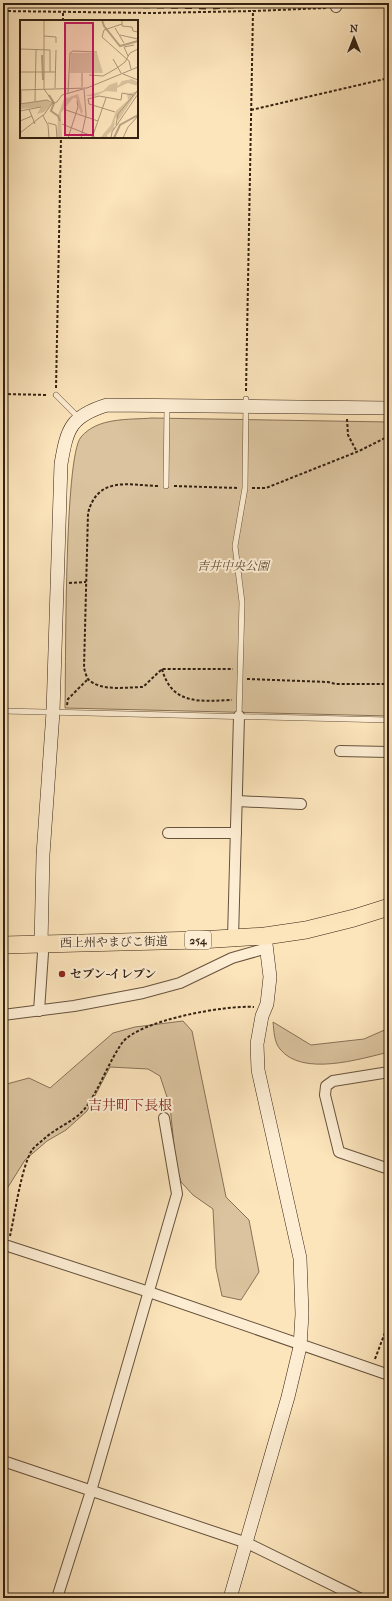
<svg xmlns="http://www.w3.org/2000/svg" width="392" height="1601" font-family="'IM FELL French Canon','Noto Serif JP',serif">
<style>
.green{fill:#dac39e;stroke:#877258}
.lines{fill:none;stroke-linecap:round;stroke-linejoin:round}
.lane-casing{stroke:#66523c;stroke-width:6}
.street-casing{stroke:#66523c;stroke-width:12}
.secondary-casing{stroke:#342212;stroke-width:14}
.highway-casing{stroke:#342212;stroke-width:18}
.path{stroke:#342212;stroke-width:2;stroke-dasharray:3 2;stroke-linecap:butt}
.lane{stroke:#fdedd3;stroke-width:5}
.street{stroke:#fdedd3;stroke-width:10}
.secondary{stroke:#fdedd3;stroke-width:13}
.highway{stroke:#fce4bb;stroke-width:17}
.rail{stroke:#342212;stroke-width:3;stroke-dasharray:7 7;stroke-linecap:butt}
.poi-dot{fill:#8f2418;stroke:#fdedd3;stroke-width:1.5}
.labels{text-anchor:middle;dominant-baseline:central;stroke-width:4;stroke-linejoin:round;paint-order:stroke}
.shield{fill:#fdedd3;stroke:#705f4c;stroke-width:1}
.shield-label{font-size:11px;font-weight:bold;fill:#342212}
.park-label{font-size:12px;font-style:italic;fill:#5e4a35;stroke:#fdedd3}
.street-label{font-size:12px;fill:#342212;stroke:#fdedd3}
.poi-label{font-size:12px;font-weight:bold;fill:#342212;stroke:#fdedd3;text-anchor:start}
.quarter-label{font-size:14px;fill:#7a1f14;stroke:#fdedd3}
.inset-river{fill:none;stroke:#b8a282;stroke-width:2}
.inset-road{fill:none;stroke:#ac9677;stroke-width:1}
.view{fill:#c2185b;fill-opacity:0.15;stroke:#c2185b;stroke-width:2}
.inset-edge{fill:none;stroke:#342212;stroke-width:2}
</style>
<rect width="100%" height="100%" fill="#fce4bb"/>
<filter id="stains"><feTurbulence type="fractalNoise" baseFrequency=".005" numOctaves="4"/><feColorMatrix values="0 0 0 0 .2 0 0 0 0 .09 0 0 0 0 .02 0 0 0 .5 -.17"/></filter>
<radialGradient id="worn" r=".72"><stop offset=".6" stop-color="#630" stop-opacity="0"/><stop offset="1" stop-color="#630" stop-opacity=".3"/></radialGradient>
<g class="green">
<path d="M152,418L389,422V716L65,708C66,669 64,457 81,437C98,417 128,420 152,418Z"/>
<path d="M183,1021L192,1031L226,1197L249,1220L259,1272L241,1300L222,1296L216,1268L213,1209L193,1195L181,1182L176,1165L170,1106L160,1076L148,1069L110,1067L87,1111L66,1130L47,1141L25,1160L3,1195V1085L29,1078L50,1088L113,1033L135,1027Z"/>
<path d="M273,1022L311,1045L364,1039L389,1028V1052C360,1059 302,1077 280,1049C274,1042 274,1031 273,1022Z"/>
</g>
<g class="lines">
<g class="lane-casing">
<g id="lane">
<path d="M56,395L79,418"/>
<path d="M166,486L167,407"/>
<path d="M3,711L389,720"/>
<path d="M239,716L242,602L235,546L245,488L246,399"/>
</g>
</g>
<g class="street-casing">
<g id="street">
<path d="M336,7L338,3"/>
<path d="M340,751L389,752"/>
<path d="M237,801L301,804"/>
<path d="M168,833H236"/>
<path d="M233,938L239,716"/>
<path d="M39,1011L43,953L41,944"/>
<path d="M3,1015L74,1006L143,993L180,983L232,958L260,950"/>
<path d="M389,1072L333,1081L326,1086L325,1095L339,1152L389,1169"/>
<path d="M8,1246L149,1292L389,1375"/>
<path d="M3,1461L247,1543L359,1598"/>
<path d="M57,1598L91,1491L177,1194L164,1118"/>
</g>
</g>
<g class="secondary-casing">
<g id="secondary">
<path d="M41,944L43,855L53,712L61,464C67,428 71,416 107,405L389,408"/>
<path d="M230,1598L288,1397L300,1347L302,1314L300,1258L258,1070L257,1044L262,1016L267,1004L270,977L265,936"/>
</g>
</g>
<g class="highway-casing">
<path id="highway" d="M3,945L200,940L265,936L306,930L354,918L389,907"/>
</g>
<g class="path">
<path d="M3,11L152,13L253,11"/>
<path d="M63,21V11"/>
<path d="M251,110L389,78"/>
<path d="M56,388L61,137"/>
<path d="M246,391L253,11L326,8"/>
<path d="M3,394L48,395"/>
<path d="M347,419L348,435L357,452"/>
<path d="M158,486C127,485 98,476 88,513L84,668C85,671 86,676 88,679C100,692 128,687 143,687L162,669H233"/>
<path d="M174,486L238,488"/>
<path d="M252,488H266L359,451L389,436"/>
<path d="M69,583L86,582"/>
<path d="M162,669C172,706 201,701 232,700"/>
<path d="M247,679L328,682L336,684H389"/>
<path d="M67,705L68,699L88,679"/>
<path d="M10,1236C15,1214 21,1168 32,1150C35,1146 41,1142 45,1138C57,1127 76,1121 86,1107C99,1090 108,1063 122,1043C139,1020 226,1005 254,1007"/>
<path d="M375,1359L389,1322"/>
</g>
<use href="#lane" class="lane"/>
<use href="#street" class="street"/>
<use href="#secondary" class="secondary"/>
<use href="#highway" class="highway"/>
<path class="rail" d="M3,4L212,8L294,3"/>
</g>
<circle class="poi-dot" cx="62" cy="974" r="4"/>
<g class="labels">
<rect class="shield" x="185" y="931" width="26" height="18" rx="3"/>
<g class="shield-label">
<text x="198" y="940">254</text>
</g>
<g class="park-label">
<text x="233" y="566">吉井中央公園</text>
</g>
<g class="street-label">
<text transform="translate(114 942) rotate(-1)">西上州やまびこ街道</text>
</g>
<g class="poi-label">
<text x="70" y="974">セブン-イレブン</text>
</g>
<g class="quarter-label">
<text x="130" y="1105">吉井町下長根</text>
</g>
</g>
<g transform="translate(20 20)">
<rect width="118" height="118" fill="#fce4bb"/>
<path d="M51,33H77L83,53H50ZM112,59L118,62V66L108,63L97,68V72L86,71L75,76H65L83,71L89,65L97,62L98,66L102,61ZM118,71L98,101L97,97L95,99L94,109L87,115L88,118H80L91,105L96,91L108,80L107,74ZM58,74L63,92L61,94L56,78H53L41,93L42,118H37L38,95L44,79ZM27,80L32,84L24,92L17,94L21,87L0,89V84Z" fill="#dac39e"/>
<path class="inset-river" d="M82,0L84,6L100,26L118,21M22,35L23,60M29,75L34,83L31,91L38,96L40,101M94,118L100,105L118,95"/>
<path class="inset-road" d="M24,0V69M102,0V6L112,7L113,11L118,12M102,4L84,10L82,17L109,41L111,49M95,8L104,23M100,15L118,19M24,16L36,17V23M0,29L30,30V52M108,36L104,27L114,25M93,39L101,53M97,48L105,42L110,33L118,29M0,52H35M103,54L118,60M69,55L83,56L97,48M62,67V53M35,68L36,30M24,69L33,82L23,96L28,105L29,118M0,70L67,68L118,47M48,74L50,33L53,31L77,32M15,81L16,30M0,84L27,80L33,83M1,84V71M32,84L37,82L42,75L63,69M9,89L15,104M46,90L78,101M0,91L21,87M95,92L69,84L68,79L79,76L101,80L102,73L113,75M0,101L12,96M28,103L36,105L37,118M42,104L77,118M96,105L98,94L118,70M0,113L23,95M48,118L58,87L57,81M61,118L66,95L64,69M72,118L86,78M91,118L92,112L118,74M103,118L108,107L118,96"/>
<path class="view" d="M45,3H73V115H45Z"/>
<rect width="118" height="118" class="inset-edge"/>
</g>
<rect width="392" height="1601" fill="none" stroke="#fce4bb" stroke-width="16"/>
<rect x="4" y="4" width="384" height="1593" fill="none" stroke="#342212" stroke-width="2"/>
<rect x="8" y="8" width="376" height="1585" fill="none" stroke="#342212"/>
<g transform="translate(354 38)" stroke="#fdedd3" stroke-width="3" paint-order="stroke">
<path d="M0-3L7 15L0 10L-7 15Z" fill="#342212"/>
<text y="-6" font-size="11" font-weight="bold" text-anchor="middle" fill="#342212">N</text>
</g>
<rect width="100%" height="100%" filter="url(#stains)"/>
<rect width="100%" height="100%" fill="url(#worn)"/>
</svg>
